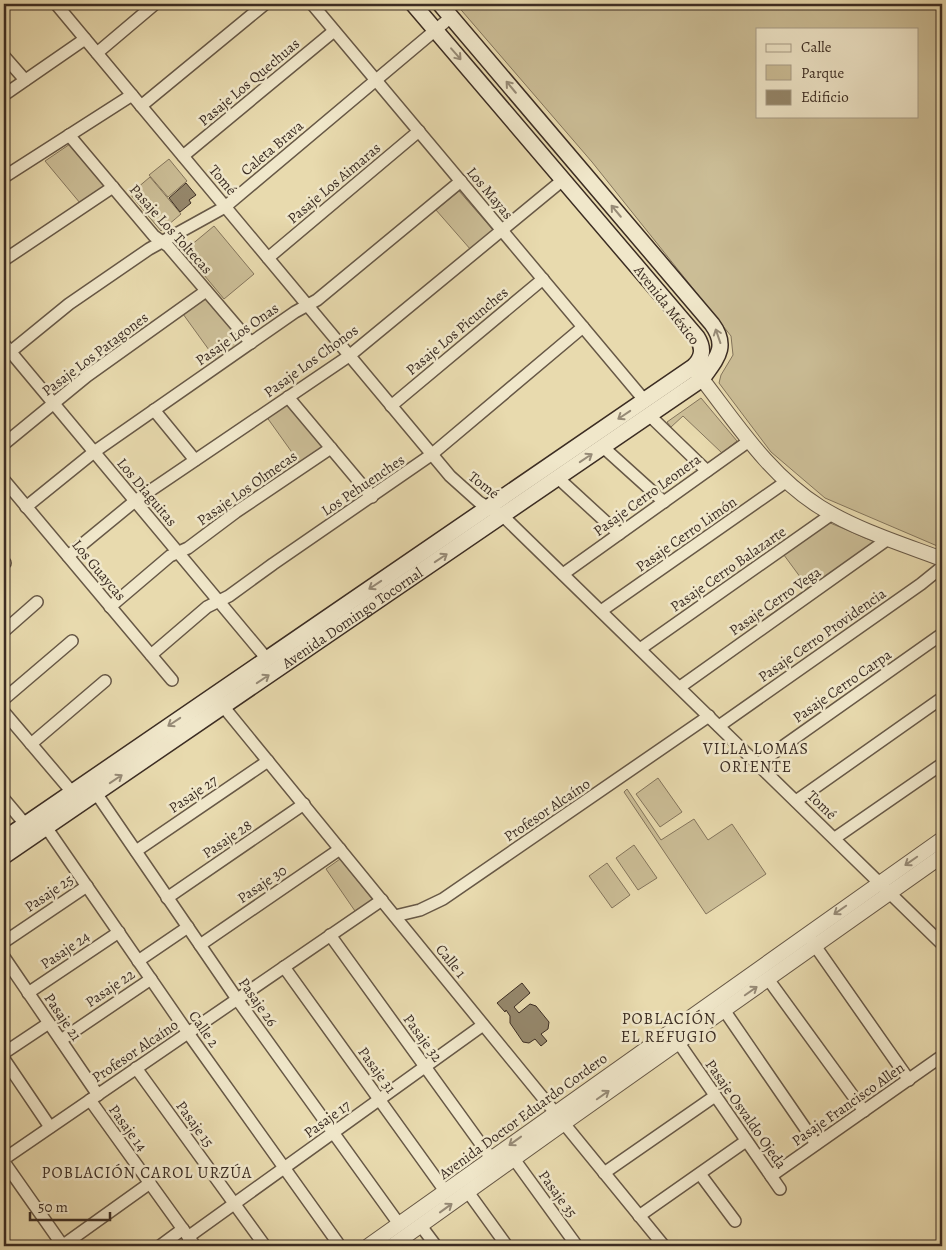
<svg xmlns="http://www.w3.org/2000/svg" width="946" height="1250" font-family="Alegreya,serif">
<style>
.green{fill:#cbbd96;stroke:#84755c;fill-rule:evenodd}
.building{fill:#95876b;stroke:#3c2d23}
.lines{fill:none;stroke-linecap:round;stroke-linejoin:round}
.minor-casing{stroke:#675846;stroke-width:14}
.tertiary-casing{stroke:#675846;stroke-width:16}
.secondary-casing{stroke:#3c2d23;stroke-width:18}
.minor{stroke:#f0e7ca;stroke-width:11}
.tertiary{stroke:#f0e7ca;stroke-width:14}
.secondary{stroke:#f0e7ca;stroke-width:15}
.oneway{stroke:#968a76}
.labels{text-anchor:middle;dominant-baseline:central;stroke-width:5;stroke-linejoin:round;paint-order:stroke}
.street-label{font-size:15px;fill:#3c2d23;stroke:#f0e7ca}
.neighbourhood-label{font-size:16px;letter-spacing:1px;fill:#3c2d23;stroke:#f0e7ca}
</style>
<rect width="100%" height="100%" fill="#e8daae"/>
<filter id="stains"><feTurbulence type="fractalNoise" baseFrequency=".004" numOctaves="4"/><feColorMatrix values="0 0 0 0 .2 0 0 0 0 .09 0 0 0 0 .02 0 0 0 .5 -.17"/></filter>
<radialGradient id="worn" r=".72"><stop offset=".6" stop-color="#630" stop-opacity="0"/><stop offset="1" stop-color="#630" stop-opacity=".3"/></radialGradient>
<g class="green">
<path d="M456,4H942V548L825,498L771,452L719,383L721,375L733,355L731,336L592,162ZM757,29H917V116H757Z"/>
<path d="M70,144L105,187L80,203L45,161Z"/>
<path d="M169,159L187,181L168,197L149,175Z"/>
<path d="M150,177L181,214L161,231L130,194Z"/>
<path d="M459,191L494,231L471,250L436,210Z"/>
<path d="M214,226L254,274L224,299L184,251Z"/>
<path d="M206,298L245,343L217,361L183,314Z"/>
<path d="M701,398L737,441L722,453L683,416L671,427L667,422Z"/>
<path d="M288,402L325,449L301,465L266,416Z"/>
<path d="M828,522L877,543L809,589L781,551Z"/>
<path d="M658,778L682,812L660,827L636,794Z"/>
<path d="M627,789L661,840L694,819L708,840L732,824L766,874L706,914L624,792Z"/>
<path d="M634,845L657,878L638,890L616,858Z"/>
<path d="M340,859L373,900L355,911L326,869Z"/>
<path d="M607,863L630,895L612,908L589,876Z"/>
</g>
<g class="building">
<path d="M186,183L196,195L189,200L191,203L180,212L169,198Z"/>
<path d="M522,983L530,993L514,1007L519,1013L530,1004L536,1006L549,1022L548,1029L541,1034L547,1041L541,1046L535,1039L529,1043L523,1042L510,1023V1016L506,1010L505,1012L497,1003Z"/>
</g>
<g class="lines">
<g class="minor-casing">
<g id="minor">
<path d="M56,4L450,476L479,502L503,516L942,944"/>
<path d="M312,4L645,401"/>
<path d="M97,53L155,4"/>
<path d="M4,56L25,80"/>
<path d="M4,95L85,39"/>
<path d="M141,106L265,4"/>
<path d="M69,135L154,236L168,246L251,343"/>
<path d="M183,156L334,31"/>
<path d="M4,177L132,95"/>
<path d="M268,258L419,131"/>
<path d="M4,260L113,187"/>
<path d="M4,344L267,659"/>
<path d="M4,357L69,304L149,249L225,207L451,17"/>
<path d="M288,397L372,497"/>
<path d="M391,406L543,279"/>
<path d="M154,410L195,460"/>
<path d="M649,415L707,471"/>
<path d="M4,444L87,376L206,291"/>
<path d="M603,447L664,502"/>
<path d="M558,478L619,534"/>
<path d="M4,480L172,680"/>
<path d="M26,507L94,452L295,312L317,300L461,181"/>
<path d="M68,556L135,501L349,356L564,179"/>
<path d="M4,564L5,563"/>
<path d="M563,574L749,441"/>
<path d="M110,607L170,556L188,548L236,512L331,448"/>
<path d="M601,611L787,481"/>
<path d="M4,631L37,602"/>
<path d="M640,649L832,514"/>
<path d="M151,655L207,607L229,596L273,564L431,455L583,327"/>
<path d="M680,687L888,539"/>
<path d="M4,699L72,641"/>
<path d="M218,700L664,1246"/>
<path d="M4,712L77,798"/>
<path d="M719,726L921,584L942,567"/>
<path d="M31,744L105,681"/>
<path d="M758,764L942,634"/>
<path d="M96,793L237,999L399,1224"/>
<path d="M4,799L25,824"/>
<path d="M796,801L942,698"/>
<path d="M46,827L188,1033L340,1246"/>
<path d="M835,838L942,764"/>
<path d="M136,851L268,761"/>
<path d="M167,898L304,804"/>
<path d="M395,916L420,910L443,899L709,716"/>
<path d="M330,935L491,1158"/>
<path d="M811,940L909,1080"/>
<path d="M4,942L87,886"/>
<path d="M200,945L340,849"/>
<path d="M4,957L98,1095"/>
<path d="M138,961L188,927"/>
<path d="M284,967L445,1191"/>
<path d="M768,979L864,1111"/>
<path d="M28,993L119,932"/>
<path d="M724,1010L816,1144"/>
<path d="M674,1036L780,1189"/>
<path d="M61,1040L151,979"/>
<path d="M4,1053L49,1023"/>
<path d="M4,1059L50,1127"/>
<path d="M136,1068L265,1246"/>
<path d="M90,1100L195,1246"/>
<path d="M4,1159L382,900"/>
<path d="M514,1159L577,1246"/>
<path d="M4,1162L63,1246"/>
<path d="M604,1173L715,1096"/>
<path d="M700,1174L735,1221"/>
<path d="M771,1176L942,1056"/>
<path d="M468,1192L507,1246"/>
<path d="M639,1216L746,1141"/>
<path d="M421,1226L436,1246"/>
<path d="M188,1237L483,1025"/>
<path d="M62,1246L150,1183"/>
<path d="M160,1246L183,1229"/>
</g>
</g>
<g class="tertiary-casing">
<g id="tertiary">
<path d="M695,370C733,418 767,474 820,507C857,530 902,544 942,559"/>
<path d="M368,1246L942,839"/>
<path d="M392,1246L553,1131L942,856"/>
</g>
</g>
<g class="secondary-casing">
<g id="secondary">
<path d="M4,839L693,367C703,358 704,348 697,337L413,4"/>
<path id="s1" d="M4,856L702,379C716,359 729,347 712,324L440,4"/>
</g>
</g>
<use href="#minor" class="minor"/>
<use href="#tertiary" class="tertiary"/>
<use href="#secondary" class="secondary"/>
</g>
<defs><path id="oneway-shaft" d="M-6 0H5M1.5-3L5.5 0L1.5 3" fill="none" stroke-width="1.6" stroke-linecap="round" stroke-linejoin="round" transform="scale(1.25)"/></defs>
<g class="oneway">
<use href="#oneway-shaft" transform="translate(456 54) rotate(49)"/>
<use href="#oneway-shaft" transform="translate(511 87) rotate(-130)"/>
<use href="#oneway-shaft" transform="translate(616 211) rotate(-130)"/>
<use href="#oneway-shaft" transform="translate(718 336) rotate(-109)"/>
<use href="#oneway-shaft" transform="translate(624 415) rotate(146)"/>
<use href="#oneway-shaft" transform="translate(586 458) rotate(-34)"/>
<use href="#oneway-shaft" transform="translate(441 558) rotate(-34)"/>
<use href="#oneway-shaft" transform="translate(375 585) rotate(146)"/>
<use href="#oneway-shaft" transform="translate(263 679) rotate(-34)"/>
<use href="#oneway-shaft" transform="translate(174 722) rotate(146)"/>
<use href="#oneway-shaft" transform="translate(116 779) rotate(-34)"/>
<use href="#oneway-shaft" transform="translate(911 861) rotate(145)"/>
<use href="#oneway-shaft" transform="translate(840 910) rotate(145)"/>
<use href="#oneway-shaft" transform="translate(751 991) rotate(-35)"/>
<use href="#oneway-shaft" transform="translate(603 1095) rotate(-35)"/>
<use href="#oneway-shaft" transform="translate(515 1141) rotate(144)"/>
<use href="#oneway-shaft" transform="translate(446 1208) rotate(-36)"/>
</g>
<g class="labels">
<g class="street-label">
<text transform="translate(249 82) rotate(-40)">Pasaje Los Quechuas</text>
<text transform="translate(272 148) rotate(-40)">Caleta Brava</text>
<text transform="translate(223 180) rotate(50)">Tomé</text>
<text transform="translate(334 183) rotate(-40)">Pasaje Los Aimaras</text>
<text transform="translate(490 193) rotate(50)">Los Mayas</text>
<text transform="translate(171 229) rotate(48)">Pasaje Los Toltecas</text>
<text transform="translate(667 305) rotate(52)">Avenida México</text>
<text transform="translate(457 331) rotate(-40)">Pasaje Los Picunches</text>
<text transform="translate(237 334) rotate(-35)">Pasaje Los Onas</text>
<text transform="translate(95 354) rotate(-37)">Pasaje Los Patagones</text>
<text transform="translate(311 361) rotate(-36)">Pasaje Los Chonos</text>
<text transform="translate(363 485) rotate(-34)">Los Pehuenches</text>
<text transform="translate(484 485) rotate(38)">Tomé</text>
<text transform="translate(247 488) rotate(-35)">Pasaje Los Olmecas</text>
<text transform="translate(147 492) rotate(50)">Los Diaguitas</text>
<text transform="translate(647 495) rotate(-36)">Pasaje Cerro Leonera</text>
<text transform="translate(686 534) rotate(-35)">Pasaje Cerro Limón</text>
<text transform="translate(728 569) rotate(-35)">Pasaje Cerro Balazarte</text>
<text transform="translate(99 570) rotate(50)">Los Guaycas</text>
<text transform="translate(775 601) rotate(-35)">Pasaje Cerro Vega</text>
<text stroke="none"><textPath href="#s1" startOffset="422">Avenida Domingo Tocornal</textPath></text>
<text transform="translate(822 635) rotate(-35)">Pasaje Cerro Providencia</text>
<text transform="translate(842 686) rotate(-35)">Pasaje Cerro Carpa</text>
<text transform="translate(193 794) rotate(-34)">Pasaje 27</text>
<text transform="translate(822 805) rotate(44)">Tomé</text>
<text transform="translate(547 810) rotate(-34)">Profesor Alcaíno</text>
<text transform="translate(227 839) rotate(-34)">Pasaje 28</text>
<text transform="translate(262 884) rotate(-34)">Pasaje 30</text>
<text transform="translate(49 893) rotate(-34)">Pasaje 25</text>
<text transform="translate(65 950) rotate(-34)">Pasaje 24</text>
<text transform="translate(451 961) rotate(51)">Calle 1</text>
<text transform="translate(110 988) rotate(-34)">Pasaje 22</text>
<text transform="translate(258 1002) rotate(55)">Pasaje 26</text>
<text transform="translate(63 1017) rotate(56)">Pasaje 21</text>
<text transform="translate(204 1029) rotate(55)">Calle 2</text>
<text transform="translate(423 1038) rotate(54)">Pasaje 32</text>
<text transform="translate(135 1051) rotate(-34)">Profesor Alcaíno</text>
<text transform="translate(377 1070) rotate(54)">Pasaje 31</text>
<text transform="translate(848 1104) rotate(-35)">Pasaje Francisco Allen</text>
<text transform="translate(746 1114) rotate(55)">Pasaje Osvaldo Ojeda</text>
<text transform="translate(523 1116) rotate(-36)">Avenida Doctor Eduardo Cordero</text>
<text transform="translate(327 1119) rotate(-36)">Pasaje 17</text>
<text transform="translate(195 1124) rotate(54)">Pasaje 15</text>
<text transform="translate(128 1128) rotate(54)">Pasaje 14</text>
<text transform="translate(558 1194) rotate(54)">Pasaje 35</text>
</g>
<g class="neighbourhood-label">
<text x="756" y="749">VILLA LOMAS<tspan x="756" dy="18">ORIENTE</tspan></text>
<text x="669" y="1019">POBLACIÓN<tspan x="669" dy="18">EL REFUGIO</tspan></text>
<text x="147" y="1173">POBLACIÓN CAROL URZÚA</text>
</g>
</g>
<rect width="946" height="1250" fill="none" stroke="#e8daae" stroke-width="20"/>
<rect x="5" y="5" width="936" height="1240" fill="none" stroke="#3c2d23" stroke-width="2.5"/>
<rect x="10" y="10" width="926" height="1230" fill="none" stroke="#3c2d23"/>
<rect x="756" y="28" width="162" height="90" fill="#f0e7ca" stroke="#a89d87"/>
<rect x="766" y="44" width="25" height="8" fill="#f0e7ca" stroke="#a89d87"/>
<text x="801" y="52" font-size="15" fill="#3c2d23">Calle</text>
<rect x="766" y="65" width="25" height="15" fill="#cbbd96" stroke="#a89d87"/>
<text x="801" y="78" font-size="15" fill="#3c2d23">Parque</text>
<rect x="766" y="90" width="25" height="15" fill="#95876b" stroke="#a89d87"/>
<text x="801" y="102" font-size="15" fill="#3c2d23">Edificio</text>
<path d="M30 1212v8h80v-8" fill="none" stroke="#3c2d23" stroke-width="2.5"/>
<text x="38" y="1212" font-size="15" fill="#3c2d23" stroke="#f0e7ca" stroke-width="4" paint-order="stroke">50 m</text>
<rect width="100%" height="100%" filter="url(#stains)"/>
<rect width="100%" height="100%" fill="url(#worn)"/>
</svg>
